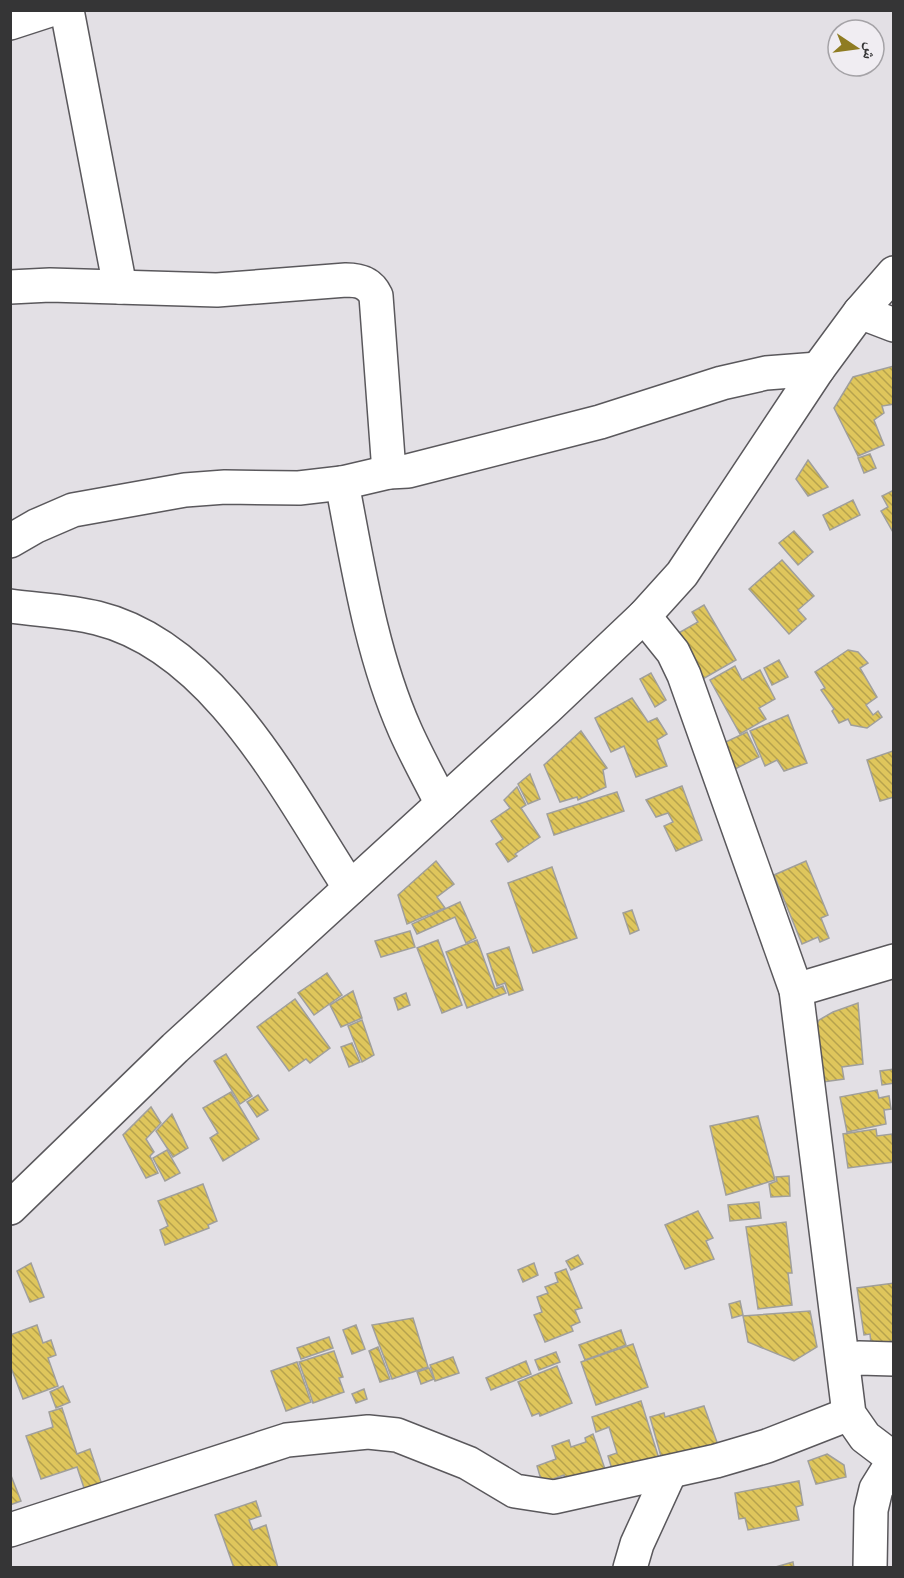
<svg xmlns="http://www.w3.org/2000/svg" width="904" height="1578" font-family="Overpass,'Noto Naskh Arabic',sans-serif">
<style>
.building{fill:url(#building-back-hatch);stroke:#a09f9b;stroke-width:1.5}
.lines{fill:none;stroke-linecap:round;stroke-linejoin:round}
.minor-casing{stroke:#5a585c;stroke-width:36}
.minor{stroke:#fff;stroke-width:33}
</style>
<defs>
<pattern id="building-back-hatch" width="6" height="6" patternUnits="userSpaceOnUse" patternTransform="scale(1.5)"><rect width="6" height="6" fill="#dfc65c"/><path d="M-1 5l2 2M0 0l6 6M5-1l2 2" fill="none" stroke="#b6a24d"/></pattern>
</defs>
<rect width="100%" height="100%" fill="#e3e0e5"/>
<g class="building">
<path d="M894,366V404L882,406L884,413L874,420L884,445L858,456L834,408L853,377Z"/>
<path d="M870,454L876,468L864,473L858,458Z"/>
<path d="M808,460L828,487L808,496L796,479Z"/>
<path d="M894,490V534L881,511L888,507L882,496Z"/>
<path d="M853,500L860,515L830,530L823,515Z"/>
<path d="M794,531L813,552L798,565L779,543Z"/>
<path d="M782,560L814,596L798,610L806,619L789,634L749,589Z"/>
<path d="M704,605L736,660L701,680L675,635L698,622L692,612Z"/>
<path d="M848,650L858,652L868,663L860,668L877,697L866,705L873,715L878,711L882,717L867,728L851,725L848,719L839,723L832,711L834,709L821,690L825,688L815,672Z"/>
<path d="M779,660L788,677L772,685L764,668Z"/>
<path d="M735,666L742,680L760,670L775,699L759,708L766,719L740,734L710,680Z"/>
<path d="M651,673L666,700L655,707L640,679Z"/>
<path d="M632,698L648,722L657,718L667,734L657,740L667,766L636,777L624,746L611,752L595,718Z"/>
<path d="M788,715L807,763L784,771L777,760L765,766L750,731Z"/>
<path d="M581,731L607,768L603,770L606,787L578,800L577,797L560,802L544,765Z"/>
<path d="M747,732L759,757L729,772L717,746Z"/>
<path d="M894,747V797L880,801L867,760L893,751Z"/>
<path d="M530,774L540,799L528,804L518,784Z"/>
<path d="M682,786L702,840L676,851L664,826L673,822L668,813L656,817L646,800Z"/>
<path d="M517,787L526,805L521,808L540,837L515,854L517,856L508,862L496,844L503,839L491,821L510,808L504,800Z"/>
<path d="M617,792L624,811L554,835L547,814Z"/>
<path d="M436,861L454,884L437,897L445,908L407,924L398,895Z"/>
<path d="M806,861L828,915L821,918L829,938L820,942L818,937L802,944L774,875Z"/>
<path d="M552,867L577,938L533,953L508,883Z"/>
<path d="M460,902L476,938L466,943L455,917L417,934L412,924Z"/>
<path d="M632,910L639,930L630,934L623,913Z"/>
<path d="M410,931L415,947L381,957L375,941Z"/>
<path d="M438,940L462,1005L442,1013L417,948Z"/>
<path d="M477,940L495,989L503,986L506,993L467,1008L446,952Z"/>
<path d="M509,947L523,990L509,995L505,983L497,986L487,954Z"/>
<path d="M327,973L342,995L314,1015L298,993Z"/>
<path d="M353,991L362,1018L341,1027L330,1005Z"/>
<path d="M406,993L410,1005L398,1010L394,998Z"/>
<path d="M295,999L330,1048L310,1063L306,1059L289,1071L257,1027Z"/>
<path d="M858,1003L863,1064L842,1067L844,1079L816,1083L814,1030L819,1020L833,1012Z"/>
<path d="M362,1020L374,1055L362,1062L348,1026Z"/>
<path d="M352,1043L360,1062L349,1067L341,1047Z"/>
<path d="M226,1054L252,1096L240,1104L214,1061Z"/>
<path d="M894,1069V1083L882,1085L880,1071Z"/>
<path d="M877,1090L879,1098L889,1096L891,1109L884,1110L886,1124L847,1132L840,1097Z"/>
<path d="M231,1092L259,1139L223,1161L210,1138L218,1133L203,1108Z"/>
<path d="M258,1095L268,1110L257,1117L247,1102Z"/>
<path d="M151,1107L161,1123L146,1139L154,1152L150,1156L158,1173L146,1178L123,1135Z"/>
<path d="M172,1114L188,1148L173,1157L156,1131Z"/>
<path d="M758,1116L775,1180L726,1195L710,1126Z"/>
<path d="M876,1129L877,1136L892,1134L894,1162L848,1168L843,1134Z"/>
<path d="M167,1150L180,1173L165,1181L153,1158Z"/>
<path d="M789,1176L790,1196L771,1197L769,1184L777,1181L776,1177Z"/>
<path d="M203,1184L217,1221L208,1225L209,1228L165,1245L160,1230L168,1226L158,1201Z"/>
<path d="M759,1202L761,1218L730,1221L728,1205Z"/>
<path d="M698,1211L713,1238L706,1241L714,1259L685,1269L665,1225Z"/>
<path d="M786,1222L792,1273H788L792,1305L758,1309L746,1227Z"/>
<path d="M578,1255L583,1264L571,1270L566,1261Z"/>
<path d="M31,1263L44,1297L30,1302L17,1271Z"/>
<path d="M534,1263L538,1275L523,1282L518,1270Z"/>
<path d="M566,1269L582,1308L575,1310L580,1322L571,1326L573,1331L545,1342L534,1315L542,1312L537,1297L548,1293L545,1287L558,1282L555,1273Z"/>
<path d="M894,1283V1341L871,1344L870,1334L864,1335L857,1288Z"/>
<path d="M740,1301L743,1315L732,1318L729,1304Z"/>
<path d="M810,1311L817,1347L794,1361L748,1342L743,1316Z"/>
<path d="M413,1318L428,1367L392,1379L372,1325Z"/>
<path d="M37,1325L43,1343L51,1340L56,1355L48,1358L58,1386L23,1399L10,1365V1335Z"/>
<path d="M356,1325L365,1349L352,1354L343,1330Z"/>
<path d="M621,1330L626,1345L585,1360L579,1345Z"/>
<path d="M329,1337L333,1348L301,1359L297,1348Z"/>
<path d="M633,1344L648,1387L596,1405L581,1362Z"/>
<path d="M378,1347L390,1379L380,1382L369,1351Z"/>
<path d="M334,1351L343,1377L339,1378L344,1392L313,1403L299,1362Z"/>
<path d="M556,1352L560,1362L539,1370L535,1360Z"/>
<path d="M453,1357L459,1373L435,1381L430,1365Z"/>
<path d="M526,1361L531,1374L491,1390L486,1378Z"/>
<path d="M297,1362L311,1402L286,1411L271,1371Z"/>
<path d="M557,1366L572,1403L540,1416L539,1413L532,1416L518,1382Z"/>
<path d="M429,1368L434,1379L421,1384L417,1372Z"/>
<path d="M63,1386L70,1402L56,1408L50,1392Z"/>
<path d="M364,1389L367,1399L356,1403L352,1394Z"/>
<path d="M641,1401L660,1462L614,1476L608,1456L617,1453L609,1427L596,1432L592,1417Z"/>
<path d="M704,1406L718,1445L662,1460L650,1417L664,1413L665,1417Z"/>
<path d="M62,1408L77,1454L90,1449L108,1503L91,1509L77,1467L41,1479L26,1436L53,1427L49,1412Z"/>
<path d="M593,1434L605,1469L568,1487L564,1475L542,1483L537,1466L556,1459L552,1446L569,1440L571,1447L586,1442L585,1438Z"/>
<path d="M827,1454L844,1465L846,1477L816,1484L808,1461Z"/>
<path d="M10,1473L21,1501L10,1505Z"/>
<path d="M799,1481L803,1505L796,1507L799,1520L748,1530L745,1518L739,1519L735,1493Z"/>
<path d="M256,1501L261,1516L249,1520L253,1530L266,1525L278,1568H234L215,1515Z"/>
<path d="M793,1562L794,1568H772Z"/>
</g>
<g class="lines">
<g class="minor-casing">
<g id="minor">
<path d="M67,10L120,287"/>
<path d="M10,23L50,10"/>
<path d="M10,287L50,285L217,290L346,280C360,280 370,283 376,296L389,472L408,471L600,422L722,383L766,373L818,369"/>
<path d="M860,312L894,325"/>
<path d="M342,483C358,566 371,653 405,730C416,755 430,780 442,804"/>
<path d="M10,541L36,526L73,510L185,490L225,487L299,488L342,483L389,472"/>
<path d="M10,606C39,610 69,611 97,618C216,647 288,793 350,888"/>
<path d="M644,616L673,652L684,675L796,990L849,1414L865,1437L894,1459"/>
<path d="M796,990L894,961"/>
<path d="M10,1208L175,1048L547,708L644,616L682,574L818,369L860,312L894,273"/>
<path d="M844,1363L859,1358L894,1359"/>
<path d="M10,1530L287,1440L368,1432L397,1435L468,1463L515,1491L554,1497L716,1461L767,1446L849,1414"/>
<path d="M630,1568L637,1544L670,1472"/>
<path d="M870,1568L871,1510L876,1489L894,1460"/>
</g>
</g>
<use href="#minor" class="minor"/>
</g>
<rect width="904" height="1578" fill="none" stroke="#353536" stroke-width="24"/>
<g transform="translate(856 48) rotate(103)"><circle r="28" fill="#f0edf2" stroke="#a5a3a7" stroke-width="1.5"/>
<path d="M0-4.5L10 22L0 15L-10 22Z" fill="#8f7c22"/>
<text y="-9" font-size="16" font-weight="bold" text-anchor="middle" fill="#353536">ش</text>
</g>
</svg>
